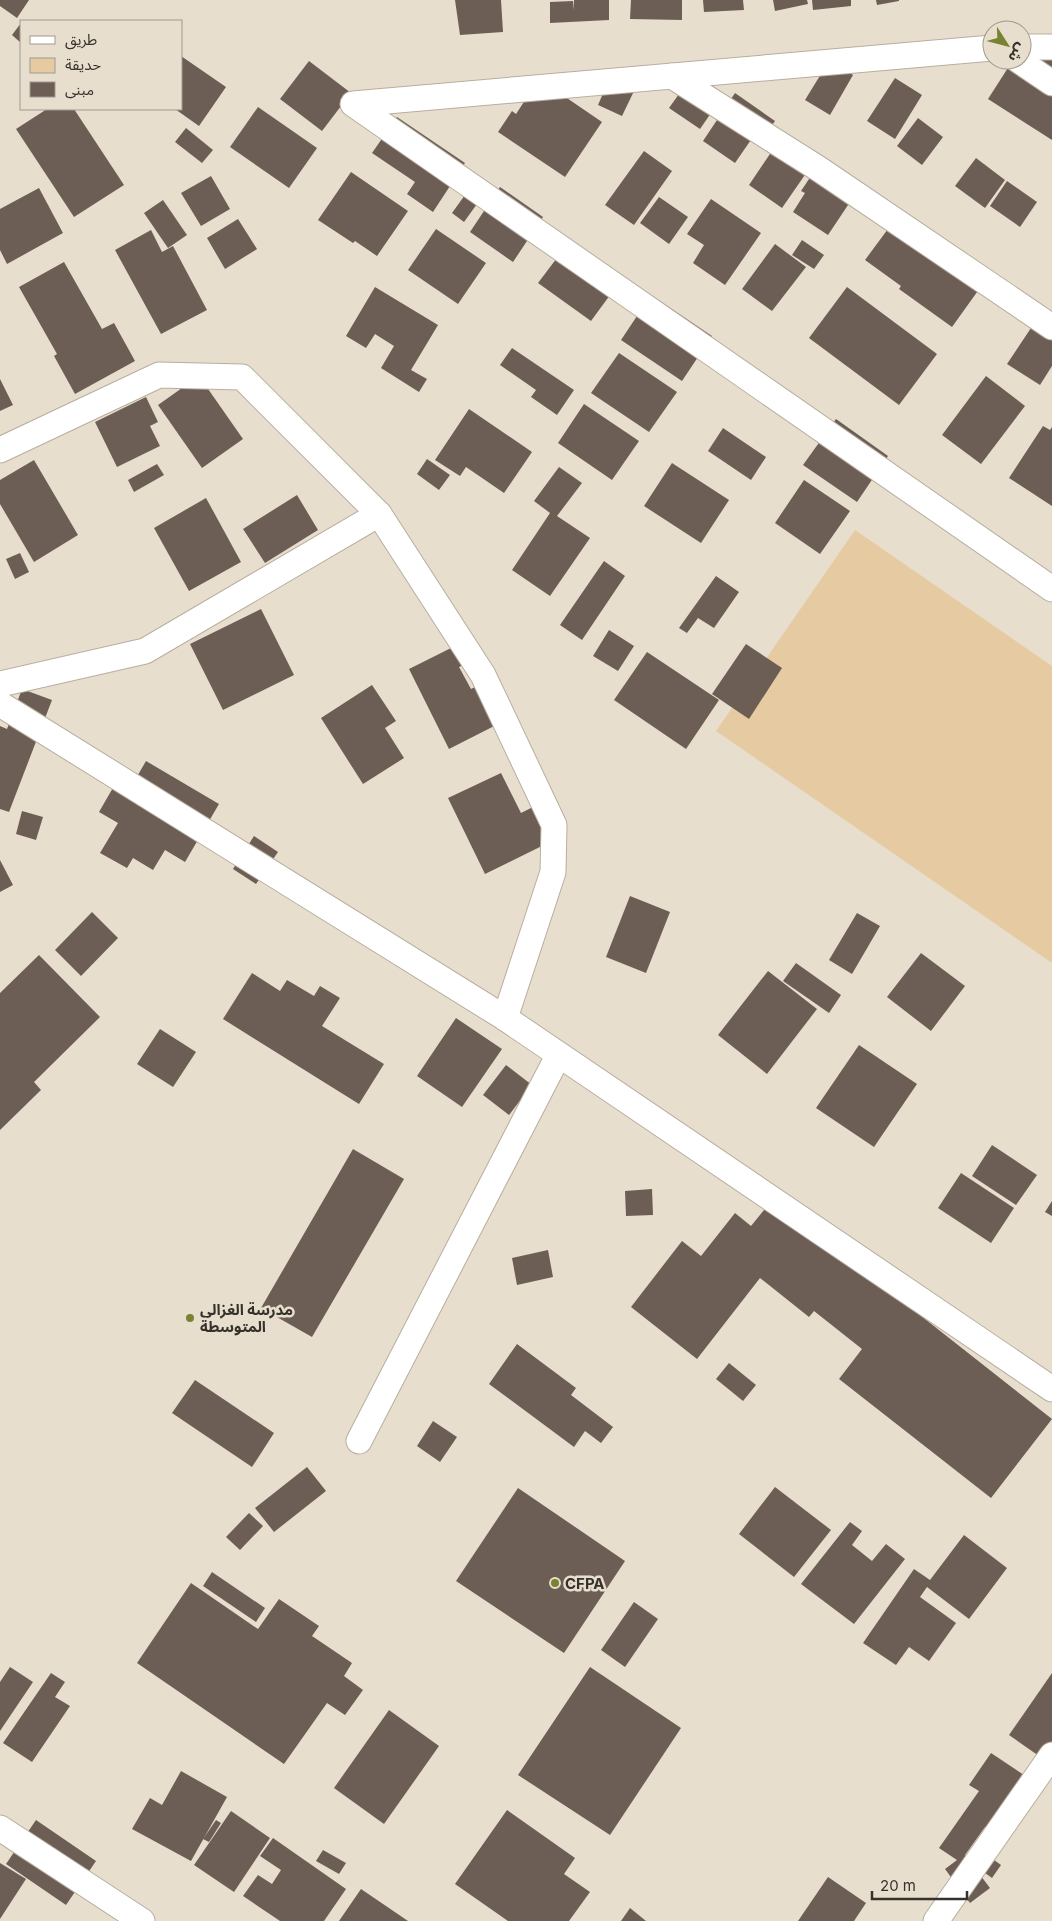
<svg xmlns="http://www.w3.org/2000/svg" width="1052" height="1921" font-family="Inter,'Noto Sans Arabic',sans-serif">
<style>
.green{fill:#e6cba2}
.building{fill:#6c5e54}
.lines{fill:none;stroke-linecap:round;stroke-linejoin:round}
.minor-casing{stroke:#b8ae9f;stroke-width:27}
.minor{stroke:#fff;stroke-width:25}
.poi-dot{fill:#788331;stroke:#e8dece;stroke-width:2}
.labels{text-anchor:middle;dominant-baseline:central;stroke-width:5;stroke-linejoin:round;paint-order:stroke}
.poi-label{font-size:15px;font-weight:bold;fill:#35312b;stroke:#e8dece;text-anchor:start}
</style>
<rect width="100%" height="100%" fill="#e8dece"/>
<path class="green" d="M855,530L1052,666V963L716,731Z"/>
<g class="building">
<path d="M0,0H29L17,18L0,6Z"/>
<path d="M455,0H501L503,32L460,35Z"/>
<path d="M574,0H609V20L550,23V2L573,1L574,10Z"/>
<path d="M631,0H682V20L630,19Z"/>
<path d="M703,0H743L744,10L704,12Z"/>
<path d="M773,0H807L808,4L775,11Z"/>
<path d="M812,0H851V6L813,10Z"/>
<path d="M876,0H899V1L877,5Z"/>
<path d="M21,23V43L12,35Z"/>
<path d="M1052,54V140L988,99L1013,60Z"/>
<path d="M181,56L226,87L199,126L175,109H181Z"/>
<path d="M309,61L351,93L322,131L280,99Z"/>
<path d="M829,61L853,75L830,115L805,100Z"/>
<path d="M694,73L724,94L700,129L669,108Z"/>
<path d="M895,78L922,95L895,139L867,121Z"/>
<path d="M539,79L602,122L565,177L498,132L512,111L516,114Z"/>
<path d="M609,80L634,91L622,116L598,105Z"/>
<path d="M735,93L775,121L762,139L755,134L735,163L703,141Z"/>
<path d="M258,107L317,148L289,188L230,147Z"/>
<path d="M47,109H74L124,185L74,217L16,129Z"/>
<path d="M397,117L465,163L433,212L407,194L415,182L372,153Z"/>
<path d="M918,118L943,137L922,165L897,146Z"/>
<path d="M186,128L213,150L202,163L175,142Z"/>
<path d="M784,133L818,156L782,208L749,185Z"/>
<path d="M644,151L672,171L634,225L605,205Z"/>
<path d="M823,158L862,184L828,235L793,212L805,193L801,191Z"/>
<path d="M976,158L1005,180L985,208L955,186Z"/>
<path d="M351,172L408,211L377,256L355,241L353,243L318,220Z"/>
<path d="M211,176L230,209L201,226L181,193Z"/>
<path d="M1007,181L1037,202L1020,227L990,206Z"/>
<path d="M500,187L543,217L513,262L470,232Z"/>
<path d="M39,188L63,233L7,264L0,250V209Z"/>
<path d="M470,188L482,197L464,222L452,213Z"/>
<path d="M659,197L688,217L669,244L640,223Z"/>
<path d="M711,199L761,233L725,285L693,263L704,245L687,234Z"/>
<path d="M163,200L187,235L168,248L144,213Z"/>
<path d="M902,210L990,274L952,327L899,289L901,286L865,260Z"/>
<path d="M238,219L257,249L225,269L207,238Z"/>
<path d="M436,229L486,263L458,304L408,270Z"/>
<path d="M151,230L162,252L173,246L207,310L161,334L115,250Z"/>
<path d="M802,240L824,255L814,269L792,255Z"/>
<path d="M569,242L621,280L591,321L538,283Z"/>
<path d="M775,244L806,267L772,311L742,289Z"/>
<path d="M64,262L102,329L114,323L135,361L75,394L54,356L57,354L19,287Z"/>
<path d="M375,287L438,325L411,370L427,379L419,392L381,368L394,346L375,334L366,348L346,336Z"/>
<path d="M847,287L937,354L899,405L809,338Z"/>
<path d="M651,295L712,336L682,381L621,340Z"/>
<path d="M1045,307L1052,312V366L1040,385L1007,364Z"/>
<path d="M512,348L574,390L557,415L531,397L536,390L500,365Z"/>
<path d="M619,353L677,392L649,432L591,393Z"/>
<path d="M199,376L243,439L202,468L158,405Z"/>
<path d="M986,376L1025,406L981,464L942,435Z"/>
<path d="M0,379L13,405L0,411Z"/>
<path d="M146,397L158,422L150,426L160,446L117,467L95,422Z"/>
<path d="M584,404L639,441L612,480L558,443Z"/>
<path d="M469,409L532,452L504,493L466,467L460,476L435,460Z"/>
<path d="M836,419L888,456L857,502L803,465Z"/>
<path d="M1043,426L1050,430L1052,427V506L1009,478Z"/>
<path d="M723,428L766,457L751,480L708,451Z"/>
<path d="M427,459L450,475L439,490L417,474Z"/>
<path d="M34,460L78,535L34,562L0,504V480Z"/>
<path d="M672,463L729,500L701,543L644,506Z"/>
<path d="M157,464L164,475L134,492L128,480Z"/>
<path d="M559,467L582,483L557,516L590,538L550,596L512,570L550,513L534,501Z"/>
<path d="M804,480L850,511L820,554L775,523Z"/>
<path d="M297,495L318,530L265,563L243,529Z"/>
<path d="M206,498L241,562L189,591L154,528Z"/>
<path d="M20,553L29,572L15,579L6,559Z"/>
<path d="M604,561L625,576L582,640L560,625Z"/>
<path d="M716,576L739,592L714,628L698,618L687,633L679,628Z"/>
<path d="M261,609L294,675L223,710L190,644Z"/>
<path d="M609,630L634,646L618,671L593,656Z"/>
<path d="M465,641L475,660L459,667L471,689L475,687L504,721L449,749L409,669Z"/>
<path d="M746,644L782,668L749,719L712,694Z"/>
<path d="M647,652L719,700L686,749L614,700Z"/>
<path d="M372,685L396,721L385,728L404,758L363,784L321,718Z"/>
<path d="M22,689L52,700L9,812L0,809V726L7,729Z"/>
<path d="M146,761L219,804L185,862L165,850L153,870L133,858L127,868L100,853L118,823L99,812L114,786L127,794Z"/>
<path d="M501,773L521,813L537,805L554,840L485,874L448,798Z"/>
<path d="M22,811L43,817L36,840L16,834Z"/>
<path d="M254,836L278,852L256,884L233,869Z"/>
<path d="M0,860L13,885L0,892Z"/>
<path d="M630,896L670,912L646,973L606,957Z"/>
<path d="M92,912L118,938L81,976L55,950Z"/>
<path d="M857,913L880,926L852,974L829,960Z"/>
<path d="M921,953L965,986L931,1031L887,997Z"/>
<path d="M39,955L100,1017L34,1082L41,1090L0,1130V993Z"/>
<path d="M796,963L841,995L829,1013L783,981Z"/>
<path d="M768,971L817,1009L767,1074L718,1035Z"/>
<path d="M252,973L280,991L287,980L314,996L320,986L340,998L322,1026L384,1064L359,1104L223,1019Z"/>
<path d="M456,1018L502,1049L462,1107L417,1076Z"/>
<path d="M160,1029L196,1052L173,1087L137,1064Z"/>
<path d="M859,1045L917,1084L874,1147L816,1108Z"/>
<path d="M506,1065L532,1085L509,1115L483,1095Z"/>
<path d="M992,1145L1037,1175L1016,1205L972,1176Z"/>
<path d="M353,1149L404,1179L312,1337L261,1308Z"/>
<path d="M961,1173L1014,1208L991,1243L938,1208Z"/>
<path d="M652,1189L653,1215L626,1216L625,1191Z"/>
<path d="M1052,1201V1216L1045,1212Z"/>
<path d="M768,1205L897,1297L1052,1419L991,1498L839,1379L862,1349L814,1311L809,1317L760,1278L697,1359L631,1307L682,1241L701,1256L735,1213L751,1226Z"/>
<path d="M548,1250L553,1277L517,1285L512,1258Z"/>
<path d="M517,1344L576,1388L571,1395L613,1427L601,1443L585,1431L574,1447L489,1384Z"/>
<path d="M729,1363L756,1385L743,1401L716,1379Z"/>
<path d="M195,1380L274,1433L252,1467L172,1413Z"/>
<path d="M433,1421L457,1437L440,1462L417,1446Z"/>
<path d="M307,1467L326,1491L274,1532L255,1508Z"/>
<path d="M775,1487L831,1530L794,1577L739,1534Z"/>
<path d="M518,1488L625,1561L564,1653L456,1581Z"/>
<path d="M249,1513L263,1526L240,1550L226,1537Z"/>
<path d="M850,1522L862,1531L852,1545L872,1561L886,1544L905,1559L854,1624L801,1584Z"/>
<path d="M964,1535L1007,1568L969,1619L927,1587L920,1597L956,1623L929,1661L909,1647L896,1665L863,1643L914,1569L930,1580Z"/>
<path d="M212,1572L265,1608L256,1622L203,1586Z"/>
<path d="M191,1583L258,1629L279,1599L319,1626L312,1636L352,1663L344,1676L363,1690L345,1715L327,1703L284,1764L137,1663Z"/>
<path d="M634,1602L658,1619L625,1667L601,1650Z"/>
<path d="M10,1667L33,1682L0,1731V1682Z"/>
<path d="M590,1667L681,1728L610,1835L518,1775Z"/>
<path d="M51,1673L65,1682L55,1697L70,1706L32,1762L3,1743Z"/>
<path d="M1052,1673V1765L1009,1735Z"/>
<path d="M389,1710L439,1746L384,1824L334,1788Z"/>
<path d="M991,1753L1033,1781L1006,1841L985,1827L965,1855L990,1888L970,1903L945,1869L957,1860L939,1848L979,1791L969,1785Z"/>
<path d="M181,1771L227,1797L191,1861L132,1829L150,1798L162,1805Z"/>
<path d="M507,1810L575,1858L564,1874L590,1892L569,1921H508L455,1884Z"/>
<path d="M231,1811L270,1838L234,1892L194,1865Z"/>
<path d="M36,1820L96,1861L66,1905L6,1864Z"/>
<path d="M216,1820L221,1823L209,1842L203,1839Z"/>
<path d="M273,1838L346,1889L324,1921H280L243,1896L258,1875L272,1884L281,1870L260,1856Z"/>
<path d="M323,1850L346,1863L339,1874L316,1861Z"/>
<path d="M990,1857L1001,1865L992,1878L981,1870Z"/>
<path d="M0,1863L26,1879L0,1919Z"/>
<path d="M828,1877L866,1903L854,1921H798Z"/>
<path d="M361,1889L408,1921H339Z"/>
<path d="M630,1908L646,1921H621Z"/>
</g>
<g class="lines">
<g class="minor-casing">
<g id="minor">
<path d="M1022,47H1052"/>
<path d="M992,48L353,104L1052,589"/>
<path d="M1018,60L1052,83"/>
<path d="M672,76L819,169L1052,327"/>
<path d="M0,450L159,375L242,377L379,514L483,675L554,825L553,872L505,1018"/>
<path d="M0,684L145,651L379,514"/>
<path d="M0,704L505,1018L1052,1389"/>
<path d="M359,1441L558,1056"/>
<path d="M0,1828L142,1921"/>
<path d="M936,1921L1052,1755"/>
</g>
</g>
<use href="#minor" class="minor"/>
</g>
<g class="poi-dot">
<circle cx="190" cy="1318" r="5"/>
<circle cx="555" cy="1583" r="5"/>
</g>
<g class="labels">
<g class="poi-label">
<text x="200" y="1309">مدرسة الغزالي<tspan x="200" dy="17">المتوسطة</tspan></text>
<text x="565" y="1583">CFPA</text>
</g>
</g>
<rect x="20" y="20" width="162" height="90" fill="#e8dece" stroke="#a0998d"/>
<rect x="30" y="36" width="25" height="8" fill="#ffffff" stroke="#a0998d"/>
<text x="65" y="45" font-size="15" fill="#35312b">طريق</text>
<rect x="30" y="58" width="25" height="15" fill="#e6cba2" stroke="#a0998d"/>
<text x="65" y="70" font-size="15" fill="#35312b">حديقة</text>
<rect x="30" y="82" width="25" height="15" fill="#6c5e54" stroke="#a0998d"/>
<text x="65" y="95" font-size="15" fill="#35312b">مبنى</text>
<g transform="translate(1007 45) rotate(126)"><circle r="24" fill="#e8dece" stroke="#a0998d"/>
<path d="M0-4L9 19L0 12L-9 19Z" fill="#788331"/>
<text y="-8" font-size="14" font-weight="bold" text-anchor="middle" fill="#35312b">ش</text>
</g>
<path d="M872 1891v8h95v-8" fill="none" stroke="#35312b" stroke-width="2.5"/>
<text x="880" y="1891" font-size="15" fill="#35312b" stroke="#e8dece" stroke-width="4" paint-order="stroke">20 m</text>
</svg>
